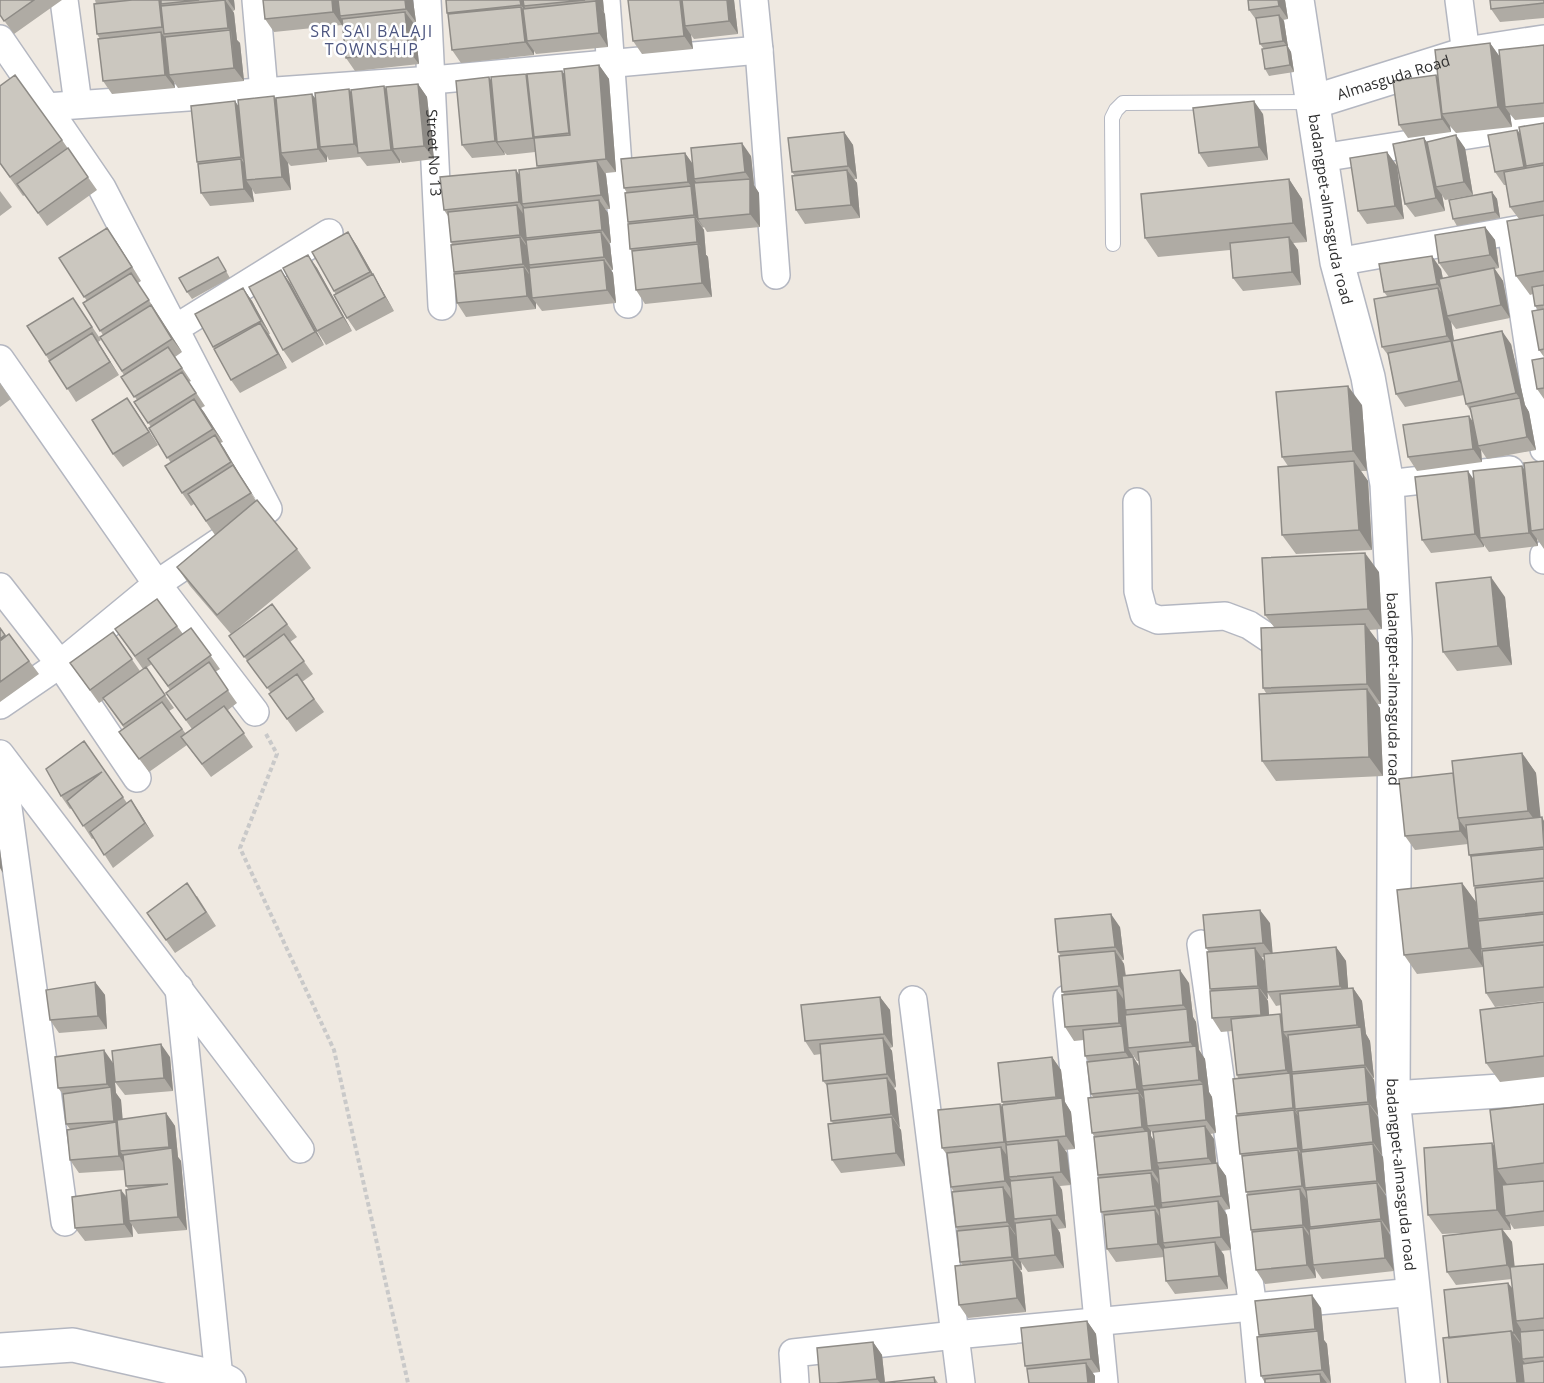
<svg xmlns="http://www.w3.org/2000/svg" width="1544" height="1383" font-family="'Open Sans',sans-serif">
  <rect width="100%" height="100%" fill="#efe9e1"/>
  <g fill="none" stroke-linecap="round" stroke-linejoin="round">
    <defs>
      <path id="service" d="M1113,244L1112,118L1116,110L1123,103L1313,102"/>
      <g id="minor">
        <path d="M64,0L78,104"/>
        <path d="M256,0L264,92"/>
        <path id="s1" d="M427,0L442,306"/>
        <path d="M606,0L628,304"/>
        <path d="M1459,0L1466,54"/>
        <path d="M0,39L102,188L268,509L157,584L60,664L0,705"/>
        <path d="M759,50L776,275"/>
        <path d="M46,107L432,80L759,50L754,0"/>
        <path d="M1321,158L1544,123"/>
        <path d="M1513,243L1544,449"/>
        <path d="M1337,262L1544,225"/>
        <path d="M176,328L329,233"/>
        <path d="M0,359L157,584L255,712"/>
        <path d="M1387,484L1510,470"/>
        <path d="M1137,502L1138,591L1144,614L1158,620L1225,616L1249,625L1270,639H1294"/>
        <path d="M1544,555V560"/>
        <path d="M0,587L60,664L137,778"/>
        <path d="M0,754L300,1149"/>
        <path d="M1,757L65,1222"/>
        <path d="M1201,944L1253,1308L1260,1383"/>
        <path d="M179,988L219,1378"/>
        <path d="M1067,999L1104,1383"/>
        <path d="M913,1000L961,1383"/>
        <path d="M795,1383L793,1353L955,1335L1414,1292"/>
      </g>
      <g id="tertiary">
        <path id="s2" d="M1297,0L1337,262L1368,377L1387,484L1395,639L1393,1098L1423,1383"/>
        <path id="s3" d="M1313,102L1466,54L1544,42"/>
        <path d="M1393,1098L1544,1088"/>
        <path d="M0,1350L73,1345L219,1378L229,1383"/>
      </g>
    </defs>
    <use href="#service" stroke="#b4b7c1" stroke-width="16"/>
    <use href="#minor" stroke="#b4b7c1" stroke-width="30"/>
    <use href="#tertiary" stroke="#b4b7c1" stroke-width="36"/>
    <path stroke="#c9c9c9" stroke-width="4" stroke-dasharray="4.5 3" stroke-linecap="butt" d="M266,734L277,754L240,848L334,1050L408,1383"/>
    <use href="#service" stroke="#fff" stroke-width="14"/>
    <use href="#minor" stroke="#fff" stroke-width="27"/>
    <use href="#tertiary" stroke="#fff" stroke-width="33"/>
  </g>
  <path fill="#afaba4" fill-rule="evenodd" d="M0,0H62L14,34L0,15Z
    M95,0H234L235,10L233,11L234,13L237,40L240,43L244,81L178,88L174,82L175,88L112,94L103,81L100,39L97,34L96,4Z
    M413,0L416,22H412L415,25L419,64L355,71L346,58L342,25L274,32L265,19Z
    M446,0H603L608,47L536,54L534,51V55L461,63L452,50L449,14L447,13Z
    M734,0L738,34L694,39L691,35L693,49L642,54L633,41Z
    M1285,0L1288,19L1283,20L1284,21L1288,47L1291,52L1294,72L1269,76L1265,69L1264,49L1260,44L1257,21L1249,10Z
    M1544,0V18L1500,22L1491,9Z
    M1490,43L1500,57L1544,45V117L1515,120L1510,114L1512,127L1456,133L1450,126L1451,132L1408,138L1399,125L1436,75L1438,77Z
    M599,65L609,79L616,172L606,173V175L610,209H605L608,213L611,243H609L610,245L613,270H611L613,273L616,303L542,311L536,303V309L466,317L457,303L452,245L451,242L448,216L444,210L519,175L538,168L535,152L507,155L504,152L505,155L472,158L462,145L491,80L564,73Z
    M418,84L427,97L434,159L402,163L400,160V163L367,166L360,157L329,160L327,156V162L291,166L288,163L291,190L255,194L252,189L254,202L210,206L201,193L198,164L197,162L235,101L239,107L276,99L315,98L349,89L351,93L384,86L386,89Z
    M1263,114L1268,160L1208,167L1199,153Z
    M1544,123V357L1539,350L1538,310L1535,306L1533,294L1530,295L1516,276L1519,219L1510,207L1506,185H1504L1495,172L1517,130L1521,134Z
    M844,132L853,145L857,179H854L857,183L860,218L805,224L796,210L795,176L792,172Z
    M1424,138L1428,145L1465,148L1473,195L1445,200L1442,195L1445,211L1415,217L1405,204Z
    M62,140L97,190L47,226L25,195L23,196L0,164Z
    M1387,152L1397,166L1404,219L1367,224L1358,211Z
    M685,153L692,163L751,156L754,185L759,193L760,227L707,232L704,227L702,228L704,230L706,255L708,257L712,297L645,304L636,290L632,251L630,249L629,224L628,222L627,193L624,188Z
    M1289,179L1302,199L1307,242L1293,243L1298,250L1301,285L1243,291L1233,278L1230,250L1158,257L1145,238Z
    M0,191L12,207L0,216Z
    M1492,192L1497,199L1500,218L1457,226L1453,219Z
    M1485,227L1495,240L1499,268L1495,269L1503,281L1510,318L1456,329L1451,322L1454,341L1511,344L1525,405L1529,412L1536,450L1487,459L1481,450L1482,462L1417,471L1408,457L1473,423L1471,412L1466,404L1464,395L1405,407L1396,394L1388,355L1382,347L1387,296L1384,292L1441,269L1443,278L1449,277L1439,263Z
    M348,232L357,246L394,311L356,331L347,318L334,291Z
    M116,241L141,281L138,283L182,352L175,357L191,381L189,382L205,406L201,408L223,442L220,443L256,501L297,549L311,568L231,634L190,586L177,567L215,535L194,504L191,506L182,493L171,463L149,428L151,427L134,402L137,400L121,377L124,375L100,337L103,335L83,303L87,301L59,258Z
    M308,255L317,268L352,331L326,345L317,331Z
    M218,257L230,278L192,299L187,292Z
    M290,283L324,345L292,363L283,350Z
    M243,288L252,301L270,334L268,335L287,368L240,393L231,380L195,314Z
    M73,298L101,340L98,342L119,375L76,402L27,326Z
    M1544,358V399L1537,389Z
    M0,383L11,399L0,407Z
    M127,398L158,445L123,467L113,454Z
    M1362,405L1367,471H1361L1368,481L1372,550L1296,554L1282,535L1288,466L1282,457Z
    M1544,461V549L1537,539L1538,546L1489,552L1484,545V547L1431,553L1422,540L1473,478L1525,470Z
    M1379,572L1382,629L1369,630L1379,643L1381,704H1377L1380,708L1383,776L1276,781L1262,761L1266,693L1263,688L1274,627L1265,615Z
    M1505,597L1512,665L1457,671L1443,652Z
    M157,599L183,634L191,628L220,669L215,672L237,703L228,710L253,747L211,777L187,745L149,772L119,732L124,728L104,700L99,703L70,663L113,632L140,671L143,669L115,629ZM152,664L170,690L166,693L192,729L186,734L169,711L174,708L146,668Z
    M272,604L297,637L290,642L313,674L302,682L324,712L296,732L269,694L271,693L229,636Z
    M0,628L6,636L9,634L39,674L0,702Z
    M84,741L127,803L131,800L154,836L113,868L94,838L92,839L72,808L70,809L61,796Z
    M1522,753L1536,773L1540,817L1544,821V1001L1495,1007L1486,993L1483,951L1481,949L1479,921L1478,919L1476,888L1474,886L1471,858L1469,855L1468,844L1415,850L1405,836L1453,773Z
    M1462,883L1476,902L1483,967L1417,974L1404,955Z
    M197,896L216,926L175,953L147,913Z
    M1270,923L1272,953L1336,947L1346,961L1348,988H1353L1362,1001L1366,1034L1370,1041L1374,1078H1373L1374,1080L1378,1115H1377L1378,1117L1382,1155H1381L1383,1157L1386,1194H1385L1386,1196L1390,1232H1389L1390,1235L1394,1271L1322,1279L1315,1269L1316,1278L1265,1284L1256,1270L1252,1233L1251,1230L1248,1195L1246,1192L1242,1156L1240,1154L1238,1116L1237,1114L1238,1078L1237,1075L1232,1031L1221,1032L1212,1018L1209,952L1206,948ZM1262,957H1264L1267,992L1276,1006L1281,1005L1282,1017L1280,1014L1269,1015L1268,1001L1267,999H1268L1264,961Z
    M1120,927L1124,960H1122L1124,964L1126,975L1189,983L1193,1017L1196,1022L1199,1050L1205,1059L1209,1092L1212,1097L1216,1133L1210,1134L1214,1139L1216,1163L1226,1176L1230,1209L1224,1210L1227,1215L1231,1250L1221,1251L1224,1255L1228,1289L1175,1294L1166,1281L1164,1257L1116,1262L1107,1249L1104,1215L1101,1212L1099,1178L1098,1175L1095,1137L1092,1133L1094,1098L1091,1094L1089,1062L1085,1056L1084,1040L1074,1041L1065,1027L1064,994L1062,992L1061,956L1058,952ZM1133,1055L1137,1061H1139L1140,1067L1133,1058ZM1151,1131L1154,1135V1141L1151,1136Z
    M95,982L105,995L107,1029L59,1033L50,1020Z
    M880,997L890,1010L893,1047L890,1048L892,1051L896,1087L894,1088L896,1091L899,1128L901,1130L905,1166L841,1173L832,1160L833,1123L831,1121L828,1087L823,1081L821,1054L814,1055L805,1041Z
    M1544,1002V1077L1500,1082L1486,1063Z
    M170,1057L173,1091L125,1095L115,1082Z
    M1052,1057L1061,1070L1065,1102L1071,1112L1075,1149L1065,1150L1067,1153L1071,1185L1060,1186L1062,1190L1066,1228L1058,1229L1060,1233L1064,1268L1028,1272L1021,1262L1022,1270H1020L1022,1273L1026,1312L968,1318L959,1305L963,1265L960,1262L958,1231L956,1227L954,1192L951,1187L948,1156L942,1148L1002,1107L1004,1105L1002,1102Z
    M113,1063L116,1093L121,1100L122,1120L166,1113L175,1126L178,1157L181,1161L187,1230L138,1234L132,1225L133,1237L85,1241L75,1228L121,1190L127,1197L129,1190L126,1186L125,1170L79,1173L70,1160V1129L66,1124L63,1094L58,1088Z
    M1544,1104V1226L1514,1229L1510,1223L1511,1230H1503L1512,1242L1514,1267L1544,1264V1383L1449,1338L1508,1283L1513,1289L1512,1279L1456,1285L1447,1272L1481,1232L1442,1234L1428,1215L1494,1145Z
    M1321,1308L1324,1340L1327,1344L1331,1383H1265L1261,1376L1260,1337L1259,1335Z
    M1087,1321L1096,1334L1100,1372L1092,1373L1095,1376V1383H1029L1027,1369L1025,1366Z
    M873,1342L882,1355L885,1383L934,1377L938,1383H820Z"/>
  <path fill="#8e8b86" d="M159,0H161V4L168,14L167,34L162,27Z
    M225,0L234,13L237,40L240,43L244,81L234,68L231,31L228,28Z
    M228,0H234L235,10Z
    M332,0H340V16L342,19V25L333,12Z
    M405,0H413L416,22L406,9Z
    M520,0H528L524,6L530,15V18L521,5Z
    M595,0H603L604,12Z
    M680,0H688L685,26L691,35L693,49L684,36Z
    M727,0H734L738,34L729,21Z
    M1278,0H1285L1288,19L1279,6Z
    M596,1L605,14L608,47L599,33Z
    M521,7L530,20L527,41L534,51V55L525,42Z
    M405,12L415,25L419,64L409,51Z
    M1279,15L1284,21L1288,47L1283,41Z
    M161,32L170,45L169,75L174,82L175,88L165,75Z
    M1490,43L1504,63L1505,107L1510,114L1512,127L1498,107Z
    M1287,45L1291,52L1294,72L1290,65Z
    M599,65L609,79L616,172L606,159Z
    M562,71L572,84L578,146L569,133Z
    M526,74L535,87L534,137L542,148V151L533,138Z
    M1436,75L1446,88L1442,114L1450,126L1451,132L1442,119Z
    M489,77L498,90L497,142L504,152L505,155L495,141Z
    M418,84L427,97L434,159L424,146Z
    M384,86L393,99V149L400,160V163L391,150Z
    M349,89L358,102L361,153L354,144Z
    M312,94L322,107L320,147L327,156V162L318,149Z
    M274,96L283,109L281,153L288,163L291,190L282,177Z
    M235,101L244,115L250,170L241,157Z
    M1254,101L1263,114L1268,160L1259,147Z
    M1517,130L1527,143L1526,166L1532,174L1533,180L1524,167Z
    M844,132L853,145L857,179L848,166Z
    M1456,135L1465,148L1473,195L1464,182Z
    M1424,138L1433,151L1436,187L1442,195L1445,211L1436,198Z
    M742,143L751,156L754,185L745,172Z
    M1387,152L1397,166L1404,219L1395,206Z
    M685,153L694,166V179L696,182L697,195L688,182Z
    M241,159L251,172L246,180L252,189L254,202L244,189Z
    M597,161L606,175L610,209L601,195Z
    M516,170L525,183L522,204L528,212V215L519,202Z
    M847,170L857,183L860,218L851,205Z
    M750,179L759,193L760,227L750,214Z
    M1289,179L1302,199L1307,242L1293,223Z
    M691,186L701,200L698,219L704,228L694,215Z
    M1492,192L1497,199L1500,218L1495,212Z
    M599,200L608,213L611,243L602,230Z
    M517,205L526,218V238L529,242V248L520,235Z
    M695,217L704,230L706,255L697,242Z
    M1485,227L1495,240L1499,268L1490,255Z
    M107,228L116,241L141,281L132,267Z
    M348,232L357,246L394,311L370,272Z
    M601,232L610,245L613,270L604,257Z
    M520,237L530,251L529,265L532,269L533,278L523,264Z
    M1289,237L1298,250L1301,285L1292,272Z
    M698,244L708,257L712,297L702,283Z
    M308,255L317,268L352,331L343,317Z
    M1432,256L1441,269L1446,297L1437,284Z
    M604,260L613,273L616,303L607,290Z
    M524,267L533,280L532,298L536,303V309L527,296Z
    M1494,268L1503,281L1510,318L1501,305Z
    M281,270L290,283L324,345L315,332Z
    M243,288L252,301L270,334L261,321Z
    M1438,288L1448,301L1447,316L1451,322L1455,347L1468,394L1459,381L1451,342L1447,336Z
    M151,305L160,318L182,352L172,339Z
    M260,323L270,336L287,368L278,354Z
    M1502,331L1511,344L1525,405L1529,412L1536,450L1527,437L1520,399L1516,393Z
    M92,333L119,375L110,362Z
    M1348,386L1362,405L1367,471L1353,451Z
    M127,398L136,411L158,445L149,432Z
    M194,399L204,412L223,442L213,429Z
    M1469,416L1478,429V446L1481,450L1482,462L1473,449Z
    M215,435L224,448L240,475L231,462Z
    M1354,461L1368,481L1372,550L1359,530Z
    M233,465L242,478L260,506L251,493Z
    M1522,466L1531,479V531L1537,539L1538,546L1529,533Z
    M1468,471L1477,484L1480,538L1484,545V547L1475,534Z
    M1365,553L1379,572L1382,629L1368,609Z
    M1491,577L1505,597L1512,665L1498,646Z
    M1365,624L1379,643L1381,704L1367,684Z
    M1367,689L1380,708L1383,776L1369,757Z
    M1522,753L1536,773L1542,830L1528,811Z
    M131,800L140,813L154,836L145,823Z
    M1542,817L1544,821V841Z
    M1459,820L1469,833L1470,844L1460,831Z
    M0,849L3,873L0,868Z
    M1462,883L1476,902L1483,967L1469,948Z
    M1260,910L1270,923L1273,956L1263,943Z
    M1111,914L1120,927L1124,960L1115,947Z
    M1336,947L1346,961L1349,999L1340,986Z
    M1255,948L1264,961L1268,999L1258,986Z
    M1115,951L1124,964L1128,999L1119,986Z
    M1180,970L1189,983L1193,1017L1196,1022L1199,1050L1205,1059L1209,1092L1212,1097L1216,1133L1206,1120L1203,1084L1199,1080L1196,1052L1190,1042L1187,1010L1183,1005Z
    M95,982L105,995L107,1029L98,1016Z
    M1259,988L1268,1001L1270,1028L1261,1015Z
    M1353,988L1362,1001L1366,1034L1370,1041L1374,1078L1365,1065L1361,1031L1357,1025Z
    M1117,990L1126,1003L1128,1035V1048L1142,1071V1086L1144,1090L1146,1102L1137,1089L1134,1065L1125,1052L1122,1027L1119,1023Z
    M880,997L890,1010L893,1047L884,1034Z
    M1280,1014L1289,1027L1283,1032L1291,1043L1292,1072L1294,1076L1295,1109L1302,1119L1303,1121L1293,1108L1290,1076L1286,1070Z
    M883,1038L892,1051L896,1087L887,1074Z
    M161,1044L170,1057L173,1091L164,1078Z
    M104,1050L113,1063L116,1093L121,1100L124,1133L120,1151L127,1160L128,1170L119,1156L116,1123L114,1121L112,1091L107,1084Z
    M1052,1057L1061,1070L1065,1102L1071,1112L1075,1149L1066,1136L1063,1107L1056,1097Z
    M1365,1067L1374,1080L1378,1115L1368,1102Z
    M887,1078L896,1091L900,1128L891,1114Z
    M1139,1093L1148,1106L1147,1126L1151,1131V1136L1157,1145V1163L1159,1167L1161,1183L1152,1170L1148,1136L1142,1127Z
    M1000,1104L1009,1117L1006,1142L1013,1152V1155L1004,1142Z
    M1369,1104L1378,1117L1382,1155L1373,1142Z
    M1294,1110L1303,1123L1302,1150L1306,1155L1307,1161L1298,1148Z
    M166,1113L175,1126L178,1157L181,1161L187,1230L178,1217L172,1151L169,1147Z
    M892,1117L901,1130L905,1166L896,1153Z
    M1205,1126L1214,1139L1217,1171L1208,1158Z
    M1058,1140L1067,1153L1071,1185L1061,1172Z
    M1492,1143L1506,1162L1497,1169L1507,1184L1510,1215L1505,1216L1510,1223L1511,1230L1497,1210Z
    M1373,1144L1383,1157L1386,1194L1377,1181Z
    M1001,1147L1010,1160L1009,1177L1013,1182L1014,1194L1005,1181Z
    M1298,1150L1307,1163L1305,1188L1311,1197V1200L1302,1186Z
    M1217,1163L1226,1176L1230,1209L1221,1196Z
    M1151,1173L1160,1186L1161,1203L1162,1204L1164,1219L1155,1206Z
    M1053,1177L1062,1190L1066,1228L1057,1215Z
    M1377,1183L1386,1196L1390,1232L1381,1219Z
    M1003,1187L1012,1200L1016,1235L1007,1222Z
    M1300,1189L1309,1203L1310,1227L1312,1230L1313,1238L1303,1225Z
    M121,1190L130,1203L129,1221L132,1225L133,1237L124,1224Z
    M1218,1201L1227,1215L1231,1250L1221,1237Z
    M1155,1210L1164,1223L1163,1243L1166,1248L1167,1257L1158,1244Z
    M1051,1219L1060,1233L1064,1268L1055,1255Z
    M1381,1221L1390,1235L1394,1271L1385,1258Z
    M1009,1226L1018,1239V1259L1021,1262L1022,1270L1012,1257Z
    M1303,1227L1312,1240L1313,1265L1315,1269L1316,1278L1307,1265Z
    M1502,1229L1512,1242L1516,1278L1507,1265Z
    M1215,1242L1224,1255L1228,1289L1219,1276Z
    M1013,1260L1022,1273L1026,1312L1017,1298Z
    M1508,1283L1518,1296L1516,1321L1521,1329L1523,1346L1514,1333Z
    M1312,1295L1321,1308L1324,1340L1327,1344L1331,1383L1322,1370L1318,1333L1315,1329Z
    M1087,1321L1096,1334L1100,1372L1091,1359Z
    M1511,1331L1525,1350L1522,1359L1527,1366L1529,1383H1517Z
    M873,1342L882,1355L885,1383H880L877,1379Z
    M1086,1363L1095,1376V1383H1088Z
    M1320,1374L1327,1383H1321Z"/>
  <path fill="#cbc7bf" stroke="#8e8b86" stroke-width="1.5" d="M0,0H34L4,21L0,15Z
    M132,0H159L162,27L97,34L94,4Z
    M161,0H199L161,4Z
    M225,0L228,28L164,34L161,6Z
    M263,0H332L333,12L265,19Z
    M338,0H405L406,9L340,16Z
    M446,0H520L521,5L447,13Z
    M523,0H585L524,6Z
    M628,0H680L684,36L633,41Z
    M682,0H727L729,21L685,26Z
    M1248,0H1278L1279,6L1249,10Z
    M1490,0H1544V3L1491,9Z
    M596,1L599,33L527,41L523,9Z
    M521,7L525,42L452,50L448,14Z
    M405,12L409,51L346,58L342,19Z
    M1279,15L1283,41L1260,44L1256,18Z
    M230,30L234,68L169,75L165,37Z
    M161,32L165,75L103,81L98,39Z
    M1490,43L1498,107L1442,114L1435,50Z
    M1287,45L1290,65L1265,69L1262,49Z
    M1544,45V103L1505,107L1499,50Z
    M599,65L606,159L537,166L534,138L570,135L564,69Z
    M562,71L569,133L534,137L527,74Z
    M526,74L533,138L497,142L491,77Z
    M15,75L62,140L10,177L0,163V86Z
    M1436,75L1442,119L1399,125L1393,81Z
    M489,77L495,141L462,145L456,81Z
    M418,84L424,146L393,149L386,87Z
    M384,86L391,150L358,153L351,90Z
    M349,89L354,144L320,147L315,93Z
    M312,94L318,149L281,153L276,98Z
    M274,96L282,177L246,180L238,100Z
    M235,101L241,157L197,162L191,106Z
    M1254,101L1259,147L1199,153L1193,108Z
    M1544,123V163L1526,166L1519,127Z
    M1517,130L1524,167L1495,172L1488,135Z
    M844,132L848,166L792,172L788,138Z
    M1456,135L1464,182L1436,187L1427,142Z
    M1424,138L1436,198L1405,204L1393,144Z
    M742,143L745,172L694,179L691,148Z
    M68,148L88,177L38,213L17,184Z
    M1387,152L1395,206L1358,211L1350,158Z
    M685,153L688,182L624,188L621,159Z
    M241,159L244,189L201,193L198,164Z
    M597,161L601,195L522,204L519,170Z
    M1544,165V201L1510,207L1504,172Z
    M516,170L519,202L444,210L440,177Z
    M847,170L851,205L796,210L792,176Z
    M750,179V214L698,219L694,183Z
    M1289,179L1293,223L1145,238L1141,194Z
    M691,186L694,215L628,222L625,193Z
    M1492,192L1495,212L1453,219L1449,200Z
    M599,200L602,230L526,238L523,208Z
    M517,205L520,235L451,242L448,212Z
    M1544,215V271L1516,276L1507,221Z
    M695,217L697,242L630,249L628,224Z
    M1485,227L1490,255L1439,263L1435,235Z
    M107,228L132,267L84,297L59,258Z
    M348,232L370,272L334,291L312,252Z
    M601,232L604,257L529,265L526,240Z
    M520,237L523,264L454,272L451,245Z
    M1289,237L1292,272L1233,278L1230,243Z
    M698,244L702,283L636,290L632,251Z
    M308,255L343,317L317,331L283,268Z
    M1432,256L1437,284L1384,292L1379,264Z
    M218,257L226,271L187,292L179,278Z
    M604,260L607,290L532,298L529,268Z
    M524,267L527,296L457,303L454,274Z
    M1494,268L1501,305L1447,316L1439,279Z
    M281,270L315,332L283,350L249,287Z
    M131,273L149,300L100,331L83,303Z
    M373,274L385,297L347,318L334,295Z
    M1544,285V305L1535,306L1532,287Z
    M243,288L261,321L213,347L195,314Z
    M1438,288L1447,336L1382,347L1374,299Z
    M73,298L92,327L46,355L27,326Z
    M151,305L172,339L122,371L100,337Z
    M1544,309V349L1539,350L1532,311Z
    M260,323L278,354L231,380L214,349Z
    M1502,331L1516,393L1466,404L1452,341Z
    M92,333L110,362L67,389L49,361Z
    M1451,341L1459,381L1396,394L1388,353Z
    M168,347L182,368L134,397L121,377Z
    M1544,358V388L1537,389L1532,360Z
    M182,372L196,393L148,423L134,402Z
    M1348,386L1353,451L1282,457L1276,392Z
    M127,398L149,432L113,454L92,420Z
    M1520,398L1527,437L1478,446L1470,407Z
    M194,399L213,429L167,458L149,428Z
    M1469,416L1473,449L1408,457L1403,425Z
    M215,435L231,462L182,493L165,466Z
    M1354,461L1359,530L1282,535L1278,467Z
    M1544,461V529L1531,531L1524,463Z
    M233,465L251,493L206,521L188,494Z
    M1522,466L1529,533L1480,538L1473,471Z
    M1468,471L1475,534L1422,540L1415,477Z
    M257,500L297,549L217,615L177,567Z
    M1365,553L1368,609L1265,615L1262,558Z
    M1491,577L1498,646L1443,652L1436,583Z
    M157,599L177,626L135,656L115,629Z
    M272,604L287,624L244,657L229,636Z
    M1365,624L1367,684L1263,688L1261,628Z
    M0,628L5,635L0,639Z
    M191,628L211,655L168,686L148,659Z
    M113,632L132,659L90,690L70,663Z
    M9,634L29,661L0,682V641Z
    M284,634L304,661L267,688L247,661Z
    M209,662L228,690L186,720L166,693Z
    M146,667L165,695L123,725L103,698Z
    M297,674L314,699L287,719L269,694Z
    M1367,689L1369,757L1262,761L1259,694Z
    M162,702L182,729L139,759L119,732Z
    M224,706L244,733L202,764L181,737Z
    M84,741L123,797L83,826L67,801L102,772L61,796L46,769Z
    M1522,753L1528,811L1458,818L1452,761Z
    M1453,773L1458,818L1459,820L1460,831L1405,836L1399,779Z
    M131,800L145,823L104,855L90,832Z
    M1542,817L1544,847L1469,855L1466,825Z
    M1544,849V878L1474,886L1471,856Z
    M1544,881V912L1478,919L1475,888Z
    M187,883L206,912L166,940L147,913Z
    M1462,883L1469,948L1404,955L1397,890Z
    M1260,910L1263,943L1206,948L1203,915Z
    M1111,914L1115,947L1058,952L1055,919Z
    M1544,914V942L1481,949L1478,921Z
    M1544,945V987L1486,993L1482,951Z
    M1336,947L1340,986L1267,992L1264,954Z
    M1255,948L1258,986L1210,989L1207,952Z
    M1115,951L1119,986L1062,992L1059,956Z
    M1180,970L1183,1005L1125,1010L1122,976Z
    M95,982L98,1016L50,1020L46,990Z
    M1259,988L1261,1015L1212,1018L1210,991Z
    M1353,988L1357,1025L1283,1032L1280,994Z
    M1117,990L1119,1023L1065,1027L1062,995Z
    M880,997L884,1034L805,1041L801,1005Z
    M1544,1002V1056L1486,1063L1480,1010Z
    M1187,1009L1190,1042L1128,1048L1125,1015Z
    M1280,1014L1286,1070L1237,1075L1231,1019Z
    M1122,1026L1125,1052L1085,1056L1083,1030Z
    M1361,1027L1365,1065L1292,1072L1288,1035Z
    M883,1038L887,1074L823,1081L820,1044Z
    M161,1044L164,1078L115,1082L112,1051Z
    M1196,1046L1199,1080L1142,1086L1138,1052Z
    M104,1050L107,1084L58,1088L55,1057Z
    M1052,1057L1056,1097L1002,1102L998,1063Z
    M1133,1057L1137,1089L1091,1094L1087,1062Z
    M1365,1067L1368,1102L1295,1109L1292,1074Z
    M1290,1073L1293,1108L1237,1114L1233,1079Z
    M887,1078L891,1114L831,1121L827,1084Z
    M1203,1084L1206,1120L1147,1126L1143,1090Z
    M111,1087L114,1121L66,1124L63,1094Z
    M1139,1093L1142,1127L1092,1133L1088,1098Z
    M1062,1098L1066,1136L1006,1142L1002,1105Z
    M1000,1104L1004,1142L942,1148L938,1110Z
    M1369,1104L1373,1142L1302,1150L1298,1111Z
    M1544,1104V1163L1497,1169L1490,1110Z
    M1294,1110L1298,1148L1240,1154L1236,1116Z
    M166,1113L169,1147L120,1151L117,1120Z
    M892,1117L896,1153L832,1160L828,1124Z
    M116,1122L119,1156L70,1160L67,1130Z
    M1205,1126L1208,1158L1157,1163L1153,1132Z
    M1148,1131L1152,1170L1098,1175L1094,1137Z
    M1058,1140L1061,1172L1009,1177L1006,1145Z
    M1492,1143L1497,1210L1428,1215L1424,1148Z
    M1373,1144L1377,1181L1305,1188L1301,1152Z
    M1001,1147L1005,1181L951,1187L947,1153Z
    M172,1148L178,1217L129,1221L126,1190L168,1184L126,1186L123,1155Z
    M1298,1150L1302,1186L1246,1192L1242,1156Z
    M1217,1163L1221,1196L1161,1203L1158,1169Z
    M1151,1173L1155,1206L1101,1212L1098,1178Z
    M1053,1177L1057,1215L1014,1219L1010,1181Z
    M1544,1181V1211L1505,1216L1502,1185Z
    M1377,1183L1381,1219L1310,1227L1306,1190Z
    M1003,1187L1007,1222L956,1227L952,1192Z
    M1300,1189L1303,1225L1251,1230L1247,1195Z
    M121,1190L124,1224L75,1228L72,1197Z
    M1218,1201L1221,1237L1163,1243L1159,1208Z
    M1155,1210L1158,1244L1107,1249L1104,1215Z
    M1051,1219L1055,1255L1018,1259L1015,1223Z
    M1381,1221L1385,1258L1313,1265L1309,1229Z
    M1009,1226L1012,1257L960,1262L957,1231Z
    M1303,1227L1307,1265L1256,1270L1252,1232Z
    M1502,1229L1507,1265L1447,1272L1443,1236Z
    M1215,1242L1219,1276L1166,1281L1163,1248Z
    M1013,1260L1017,1298L959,1305L955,1266Z
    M1544,1264V1318L1516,1321L1510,1267Z
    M1508,1283L1514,1333H1513L1511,1331L1449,1338L1444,1290Z
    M1312,1295L1315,1329L1259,1335L1255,1301Z
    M1087,1321L1091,1359L1025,1366L1021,1328Z
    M1544,1330V1357L1522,1359L1520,1332Z
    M1318,1331L1322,1370L1261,1376L1257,1337Z
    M1511,1331L1517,1383H1448L1443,1338Z
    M873,1342L877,1379L836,1383H820L817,1348Z
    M1544,1361V1383H1524L1522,1364Z
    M1086,1363L1088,1383H1029L1027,1369Z
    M1320,1374L1321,1383H1265V1379Z
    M934,1377L935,1383H881Z"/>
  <g text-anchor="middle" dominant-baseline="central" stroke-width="5" stroke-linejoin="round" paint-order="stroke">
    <g font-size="15" fill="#2e2e2e" stroke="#fff">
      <text stroke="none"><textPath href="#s3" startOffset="84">Almasguda Road</textPath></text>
      <text stroke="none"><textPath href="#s1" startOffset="153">Street No 13</textPath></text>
      <text stroke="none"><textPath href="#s2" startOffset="212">badangpet-almasguda road</textPath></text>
      <text stroke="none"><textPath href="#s2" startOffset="698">badangpet-almasguda road</textPath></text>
      <text stroke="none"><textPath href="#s2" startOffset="1184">badangpet-almasguda road</textPath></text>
    </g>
    <g font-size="16" letter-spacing="1.5" fill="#4d5680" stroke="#fff">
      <text x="372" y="31">SRI SAI BALAJI<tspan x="372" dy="18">TOWNSHIP</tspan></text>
    </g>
  </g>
</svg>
